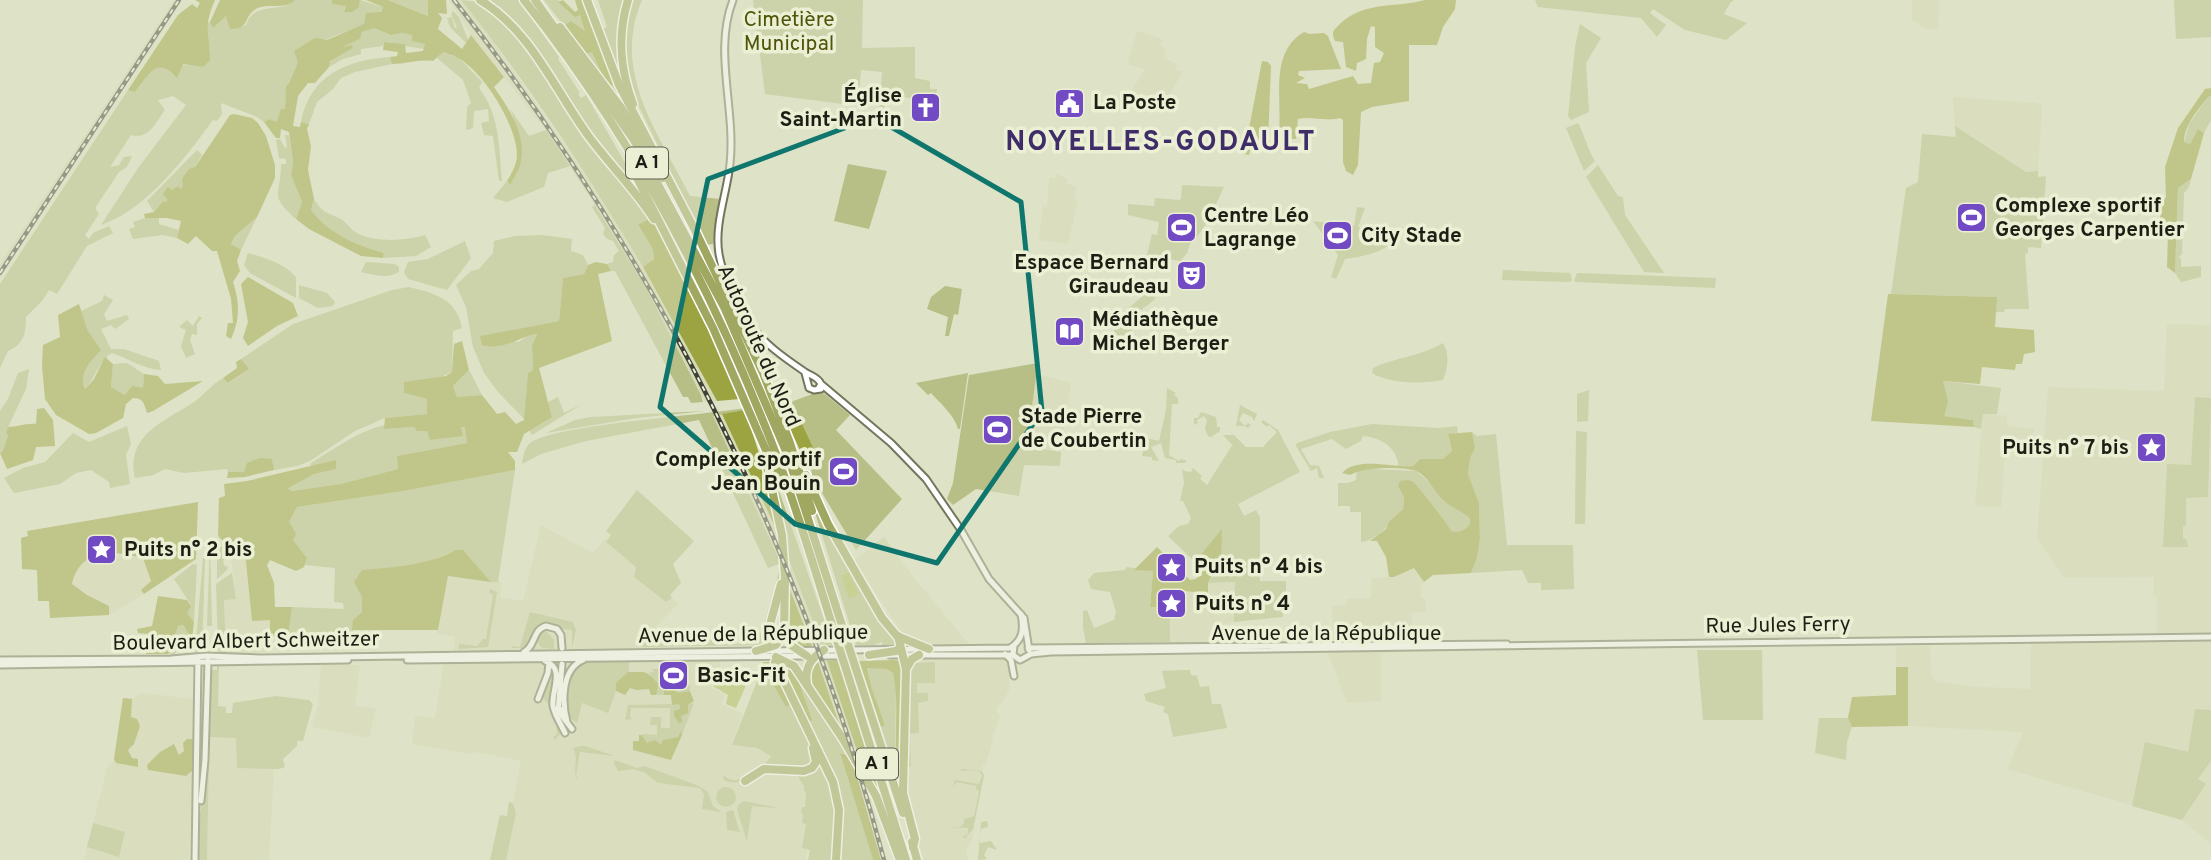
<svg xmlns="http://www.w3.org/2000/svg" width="2211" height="860" font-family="Overpass,sans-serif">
  <rect width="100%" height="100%" fill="#dee2c7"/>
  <path fill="#d5dab7" d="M174,0H181L0,278V264Z
    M449,0H461L486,31L596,190L643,267L717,401L705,402L645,286L614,235L546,130L471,35Z
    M1912,0H1939L1938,30L1923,28L1916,21H1912Z
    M1137,31L1162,39L1160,46L1166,48L1164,58L1177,64L1176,70L1183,71L1165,103L1141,93L1138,97L1131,91L1145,69L1127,64Z
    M1953,97L2038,103V105H2042L2038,171L2026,172L1955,126Z
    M1057,174L1068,179L1066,184L1077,186L1074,199L1078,200L1068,244L1039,240L1043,204L1047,207L1049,178H1055Z
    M2167,324L2211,325V844L2182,820L2007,769L2023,732L1908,726V667H1896V647L1930,646L1931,675L1937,682L1981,687L2030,689L2031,638L2157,637V596H2153L2154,577L2065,578L2037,539L2048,387L2164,391Z
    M1037,374L1071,383L1061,452L1036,448V443L1032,442L1036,416L1031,414Z
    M1983,413L2007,416V426L2035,429L2032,437V454L2005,452L2001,507L1975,506Z
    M722,414L776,529L779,559L712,415Z
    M541,525L593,553L606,538L607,542L636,566L666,602L672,598L678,604L650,633L649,661H720V668L709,686L725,695L721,704L743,714L731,745L757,748L772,756L798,775L807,788L804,813L812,814L806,860H506L516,813L513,803L521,761L477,752L470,754L412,744L415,716L435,718L444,661H454L455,636L437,634L448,576L502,582L500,597L523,601Z
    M884,537L911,574L968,643V658H1005L1010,663L1009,690L1004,700L998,706L996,711L1000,716L992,738L993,739L986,764L982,766L984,775L972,839L966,852L968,860H924L906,799V662L900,630L854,560Z
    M229,541L244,542L252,621L270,620V637L266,638V652L226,654L224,600L236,598Z
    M97,554L133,556L143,558L151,581L141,590L144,594L109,615L108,606L87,595L72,585L77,569L85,560Z
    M789,560L822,645L812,646L789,587Z
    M1414,568L1424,582L1421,585V598H1425L1426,612L1411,613L1412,624L1407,627L1403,652L1381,653V701L1347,703L1328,653H1333L1332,606L1346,605L1347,599L1371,598V578L1394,577Z
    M1235,582L1234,622L1218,626L1221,643L1170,642L1171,589L1207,594L1208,583Z
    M827,661L862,766L843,735L818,662Z
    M321,665H360L355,706L376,708L369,738L312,727L318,705Z
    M142,693L194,699L196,705L189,860H84L107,768L113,762L123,698L132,699Z
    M209,737L236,738L237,767L274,769L269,860H207Z"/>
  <path fill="#b7be86" d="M295,0H332V4L346,5L344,11L359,7L360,0L383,7C376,27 342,30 326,40C317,45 305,54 299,62C293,69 293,79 286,86L285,110L277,123L269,119L264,122L257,117L221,103L222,114L217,121L213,120C185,158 147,209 101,225L138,168L186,105L173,96L158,100L165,110C156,122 149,140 131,135L110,167L119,165L124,157L132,156L127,167L119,172L95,208L99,214L85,235L89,239L93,233L109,226L113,233L87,246L57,294L49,290L42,301L26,317C26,333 24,344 8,351L0,368V284L128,90L135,92C141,85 146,76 153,70C163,63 191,65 203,67L210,50L206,29L207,23L210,22L213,27L226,16L241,27L246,25C254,0 283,14 295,0Z
    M388,0H428L429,16Z
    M461,0L478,2L514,30L651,218L638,226L653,248L654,259L643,267C588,175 529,84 461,0Z
    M483,0H518L559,57L558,59L580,93L578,94L581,98L586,95L652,210L612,164L527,40Z
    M544,0H560L558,1L580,15L586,32L564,26Z
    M598,0H626L625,85L622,86L601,30L607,27Z
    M630,0H642C611,73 658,132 690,196L720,199L713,244L706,245L631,90L623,46Z
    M753,0H863L862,48L915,47V78L930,81V89H937L935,102L903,97L902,103L885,101L884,110L879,108L882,72L861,70L858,106L765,94Z
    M1535,0H1734L1730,3L1724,14L1747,23L1726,40L1685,30L1653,9L1650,13L1666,25L1657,37L1641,18L1538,7Z
    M2174,0H2211V37L2176,39Z
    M453,11L459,17L468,40L466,43L450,27L447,18L452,17L455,28L457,27L451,14Z
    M1580,24L1601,38L1586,63L1589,112L1571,120L1568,116L1575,47Z
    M374,28L391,35L402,33L412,35L425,44L424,49L405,46V44L384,42L383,46L361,49V54L343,59L329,67C331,53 348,44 360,39L362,32Z
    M592,51L601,72L616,85L643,135L585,54Z
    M442,52L459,58L482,82L479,88C500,115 499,148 502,181H499L493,136L484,135L481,123L489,121L488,109L474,111L473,128L466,130L467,107L471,103L463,80L437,58Z
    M390,57L392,64L355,72L341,78L333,89L317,102L309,124L301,122C310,75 347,60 390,57Z
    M2211,96V120L2204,133L2198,129L2190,144L2184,142L2189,124L2208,97Z
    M510,109L529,136L546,130L570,166L548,173L544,187L507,202L493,198L507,181L509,184L520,164L517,127Z
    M1578,123C1585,136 1587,148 1595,161L1584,171L1566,128Z
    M1955,126L2026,172L2038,171V177L2046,176L2041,248L2028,247V253L2025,254L2029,309H2005L2004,312H1995L1996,297L1891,294L1906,188L1918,182L1922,134L1956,137Z
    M285,135H289L293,162L291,175L302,202L296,219C268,194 281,196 281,164H286V159L279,158L276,140L280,139L285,148L287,147Z
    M197,150L202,155L181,189L172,191L168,188L166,202L163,201L154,212L147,201Z
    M848,164L887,171L869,229L834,221Z
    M1598,165L1618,196L1623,197L1625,215L1664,273L1644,272L1586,177Z
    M2191,179L2189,187L2184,193L2182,254L2179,257L2181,259V267L2201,266V277L2181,282L2175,273L2178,188Z
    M1182,185L1224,187L1208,221L1197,237L1192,238L1187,253L1180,261L1147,255L1152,234L1157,235L1159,222L1128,215V204L1154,206L1155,198L1179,200L1181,199Z
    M314,199C320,211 327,213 339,218C346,221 349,228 355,232C374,243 406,241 425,235L431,247L416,256L383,258L384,253C356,245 329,234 311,210Z
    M595,205L645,286L701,395L703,402L691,403L688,397H683L615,271H611L607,264L613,262L614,255L619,251L613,241L607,239L603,234L605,228L592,207Z
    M1357,207L1365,208L1358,227L1397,237C1385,253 1364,256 1345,259L1336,279L1331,277L1338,255L1313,221L1354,226Z
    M148,217L159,218V224L179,230L177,238L162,235L133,239L129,229L135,227L133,222Z
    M257,217L241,250L231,245L235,236Z
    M542,235L572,239L571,251L583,255L588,265L584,274L563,278L559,321L481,336L519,342L527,336L537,334L532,346L533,370L528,373L525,420L498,392L484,373L473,347L466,307L456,285L471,271L479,269L493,253L494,241L515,236Z
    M465,241L471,258L447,290L408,279L404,272L408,262L428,259Z
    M248,253C267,259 282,262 296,277V298L250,273L244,265Z
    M366,262L395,264L399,267V272C388,279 373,275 361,272Z
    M1503,270L1570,273L1572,280L1570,282L1502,280Z
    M1577,273L1716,278L1715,288L1576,282L1574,281Z
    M299,285L327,293L335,302L333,306L318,308L299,298Z
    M945,286L962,289L958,315L954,314L949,336H945L948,317L927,309L931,297Z
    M409,287C434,293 457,299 462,328L453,331L452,372L404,393L427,399V414L385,418L355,431L310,461L297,466L274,470L272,459L244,472H228L227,469L184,473L165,469L153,475L135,478C125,435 165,421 194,402C204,395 212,384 223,378L229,383L248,370L241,359L293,324L392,290Z
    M1150,290L1156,296L1154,300L1133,316L1131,336L1114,335L1115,316H1119Z
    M104,295L113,300L104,314L107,321L127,315L129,319L115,329L111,325L101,329L111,349H124L159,361L161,370C143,369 130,359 112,353C100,360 95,378 85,389C78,373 91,361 100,350L88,331L81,311L102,301Z
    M199,316L202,318L197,324V335L192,334L190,340L195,354L186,358L181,346L186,330L179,327L187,320L193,326Z
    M1443,343C1450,354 1448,368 1443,380C1423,384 1390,384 1372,373L1373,368C1396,357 1419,357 1443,343Z
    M127,363L144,374L143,388L125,395L111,387L113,364Z
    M1038,363L1031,414L1036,416L1032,442L1036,443V448L1061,452L1060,466L1024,465L1019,496L976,489L953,505L947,499L953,483L969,375Z
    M29,369L26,389L8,427L6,433L8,434L3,451L0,453V411L8,399L18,373Z
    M469,370L482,395L457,397L453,386Z
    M968,373L960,429H958C955,416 940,403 931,393L928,395L916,383Z
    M1943,381L2001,388L1997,414H1983L1981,429L1974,427L1973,420L1944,416Z
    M1167,388L1176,393L1174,395L1178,398V404H1172L1169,455L1179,461L1181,459L1187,461L1184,463H1176V460L1165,458L1161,443L1151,447L1159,461L1152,460V457L1142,456L1146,438L1159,441L1166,410Z
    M1589,390L1588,421L1577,422V394Z
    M818,392L825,394L850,415L836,430L902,499L856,550L812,476L811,467L818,458L792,402L788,403Z
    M558,397L564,413L582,404L532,435L529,430L552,417L548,402Z
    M2195,397L2211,398L2208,497L2186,498V526H2183V538L2187,540L2188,547H2163L2167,464L2191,465Z
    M1240,405L1257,414L1254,421L1252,417L1243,413L1239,420L1245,426L1248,423L1251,425L1248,428L1244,426H1236Z
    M745,408V410L713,416L779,559V564L768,568L699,420L586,441L541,454L522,464C523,457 524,450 529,444C548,425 708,415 745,408Z
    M705,411L636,418L546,433L575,420L591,417Z
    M1201,412L1216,417L1217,427H1220V431L1211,437L1208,436L1205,429L1207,420L1204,416L1197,420L1198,423L1194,425V418H1198Z
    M1263,420L1278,430L1300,472L1238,504L1244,516L1256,510L1260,517V581H1286V594L1282,595L1283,617L1234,622L1235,582L1208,583L1216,571L1222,530L1202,553L1193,560L1168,536L1179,526L1188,524L1191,518L1183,501H1180L1184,483L1182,468L1184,471L1191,472L1193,468L1202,476L1200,479L1207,485L1231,447L1233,446L1223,435H1234L1246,447H1263L1277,432L1269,425L1267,427L1261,422Z
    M1372,424L1439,428L1457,426L1458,433L1448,435L1452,451L1444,459H1420L1413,466L1399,467C1396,447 1383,438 1363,436L1361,441L1346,449L1332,439L1301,449L1310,465L1319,466L1324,478H1319L1317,468L1311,471L1296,446L1297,443L1330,432Z
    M385,425V429L414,427L427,431L431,440L462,435L461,427H466L467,443L397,456L398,469L341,484L290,491L288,487L314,474L336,469V460L310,467L311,463C334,449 358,431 385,425Z
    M127,426L131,444L126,455L130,484L110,488L109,482L91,470L76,473L60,484L14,493L4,478L23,468L45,462L73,433L89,442Z
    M1576,431L1587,432L1585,524H1575Z
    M1472,432L1477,436L1496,434L1507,545H1573L1574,589L1541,590V583H1528L1522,570L1471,573L1477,558L1480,539L1479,503L1468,474L1470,458L1475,448Z
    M1370,469L1416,471L1430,483L1444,501L1464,513L1470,519V524C1464,531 1459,533 1450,531C1437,507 1424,501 1400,490L1404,497L1403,509C1391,521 1378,541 1361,542V512H1350V506H1338V483H1348L1356,480L1357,470Z
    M515,470L498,582H491L463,550C449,550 434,561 420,565C401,569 381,569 362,570V612L353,620V637H288L292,607L344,609L343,603L334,602L335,568L305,565L307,558L293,540L289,522L297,507L403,491Z
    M637,490L694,541L673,564L681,583L670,595L672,598L666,602L634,577L636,567L606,542L611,535L606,531Z
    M779,491L833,645H822L789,560L777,493Z
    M817,504C832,543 855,580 877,615C884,627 896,633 898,646L882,647V642L874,645H856L813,506Z
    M210,543L212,626H207Z
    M223,546L226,559L223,561L224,565L228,567L227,570L217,579V557L220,555L217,554V548Z
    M203,558H205L202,652H195Z
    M193,564L197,565L194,622L187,613L191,605L174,579Z
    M1127,567L1153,571L1150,607H1170V642L1086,643L1083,628V611L1087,610L1094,628L1114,620L1116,612L1110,592L1091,589L1088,580L1094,573L1125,570Z
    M779,572L780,581L769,621H766L762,645L642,647L645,633H650L649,639L652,640H734V644L752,643L762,631Z
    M232,573L236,599L224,600L226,654C220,654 218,651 218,645L216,584Z
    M490,589L497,592L488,647L459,649V644L477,646L483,639H486L493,595L489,592Z
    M530,612L573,622L576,630L572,648V630L561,629L549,623L535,629L526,648H512V646L520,647Z
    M183,625L192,639L191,647L178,645L175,654H168L176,628L178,626Z
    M546,631L554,640V649L542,648L537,642L538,635Z
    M1697,650H1762L1763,720H1703Z
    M583,662H629V672L616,683V691L608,713L582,703L577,723L569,717L567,703L572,671Z
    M779,662L790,665L849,754L840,753L873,860H838L842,817L834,776Z
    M935,662V683H917V693H928V701L918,703L919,733L910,734L911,767H905L909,671L912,663Z
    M217,666H219L218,706L226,707V713H232L233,703L276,696L309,700L313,704L303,741H297V746L283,759L285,767L279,769L237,768L236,738L209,737L211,670H217Z
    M551,667L555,675L551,710L561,733L555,740L553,737L557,734C557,723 551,701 540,697Z
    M867,667L887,669L893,673L896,688L895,753L898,782L881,727L885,725L872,689Z
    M652,669H659V681L665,684L690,685V691L678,693L664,689V695H656L655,681L649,672H654Z
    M1183,670H1190L1191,675L1197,676L1200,687L1209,686L1212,704H1221L1227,728L1173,737L1168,714L1163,712L1165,707L1146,701L1144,694L1166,688L1162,671Z
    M763,673L768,676L786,707L791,704L806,735L814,758L809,767C796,767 777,764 765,769C751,774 739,788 724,780L723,775C727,778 730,780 734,780C745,780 766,765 771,756L757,748L732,745L759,676L761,679L765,677Z
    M694,703L682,735L681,732L678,737L663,740L662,745L647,743L642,734L657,735V725H650L651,717H661V728H670V708H631L630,717L633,719L625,720L628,705L679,704L681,716L688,705Z
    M2195,709L2211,710V761L2198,779L2206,784L2182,820L2132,806L2145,742L2188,752Z
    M1819,718H1848L1852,727L1847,742L1846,760L1815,753Z
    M580,746H585L615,756L580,752L576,774L578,780C571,771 580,759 573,748Z
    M209,758L207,860H198L200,815Z
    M615,760L637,768L645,766L699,786L708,792L713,806L721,812L702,809L704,794L700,788L658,783L645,773L633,769L618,771L614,763Z
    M818,760C840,795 836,821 834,860H808L810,850L802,848L806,824L802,823L803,814L801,813L802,807H805L806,792L804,791V786L797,775L786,773L785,776L763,773L756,778L761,772L801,773Z
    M963,769L981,771L984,775L973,829L965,838L962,837L968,834V828L949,827H960L964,823V816L965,819L974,816L979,791L976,789V786L957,782L953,787L955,780L979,784L982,776L980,772C972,770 962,769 955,773Z
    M716 797a10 10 0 1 1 20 0a10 10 0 1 1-20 0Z
    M744,801L779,808L752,806L747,842L737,810L739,804Z
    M509,802L513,803L516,813L506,860H490L500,815L507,816Z
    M733,810L741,835L740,832L727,830L726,812Z
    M987,821L988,827L980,829V843L991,841L997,850L988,847L984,855L987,859L978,860L981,822Z
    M93,823L125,832L119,857L87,847Z"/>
  <path fill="#9ba440" d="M195,0H215C202,30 210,31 210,60L203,67L183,64L177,78C157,55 149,75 135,92L128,90L178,15L192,4L197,8L200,3Z
    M220,0H295C287,10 270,3 258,8C242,15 252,29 230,29L226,16L213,28L210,22Z
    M332,0H360L359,7L352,12H344L346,6L332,4Z
    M366,0H388L428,16V0H446L447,14L438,13L442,18L438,29L462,49L471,35L504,77L494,87C509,109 528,136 520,165C518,172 513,179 510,185L507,181C512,173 517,164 517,155C517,126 484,72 458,58C454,55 447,54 443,52L433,61C419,59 407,64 392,64L390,57L397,56L398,52L383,50L384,42L405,44L406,53L423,51L425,44L412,41V35L402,33L391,35L374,28L362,32L360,39L343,47L352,45L353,48L330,61L329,67L315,83H308L298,96L293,126L300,127L301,122L309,124L307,129L311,146L308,170L314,199L311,210C329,234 356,245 384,253L383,258L361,256L309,229L296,219L302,202L291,175L293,162L289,132L281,129L280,138H276L264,122L269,119L277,122L281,109H285L286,86L289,83L298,62L294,51L315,38L327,40L364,24L366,13L381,12L383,7Z
    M563,0L575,12L578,10L575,0H585L616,85H610L601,72L592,52L585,54L564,26L571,21L585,31L580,15L575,17L558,2Z
    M1425,0H1456L1455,9L1443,27L1437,45H1409V101L1372,107L1361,112L1358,165L1353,175L1346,171L1343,162V120L1340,118C1326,122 1312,116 1298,119L1296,139H1281L1280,144H1277C1286,109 1265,55 1304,32L1310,34L1324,33L1328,36L1341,69L1299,71L1298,75L1305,78L1296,83L1307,84L1309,89L1353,76L1358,84L1371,83L1374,63L1380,62L1384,53L1375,47V27L1371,26L1367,39L1366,59L1357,63L1356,71L1346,67L1343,42L1335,41C1330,31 1335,29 1341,23C1365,1 1396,8 1425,0Z
    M1262,61L1268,62L1271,66L1268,141H1252L1249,155L1244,154Z
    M2211,88V96L2208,97C2198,110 2184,125 2184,142L2190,144L2198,129L2204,133L2191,179L2178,188L2175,273L2167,267L2168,233L2160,224L2161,204L2166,197L2165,167L2178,128L2205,89Z
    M234,114L252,118L258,123L266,136L275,165V178L257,217L235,236L231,244L241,250L237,261L240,271L233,282C240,303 240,319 231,339L226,336L228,323H233L231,299L217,251H212L196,236L188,244L177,238L181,221L167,218H145L144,214L154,212L163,201L166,202L167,199L163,194L168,187L172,190L178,186L181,189L183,185L182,179L189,169L195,167L230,115Z
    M651,218C686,276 713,337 740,399L717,401L643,267L654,259L653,249L638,225Z
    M596,262L607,264L611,271L598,274L612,341L539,368L552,417L524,434L517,452H508L515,461V470L403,491L297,507L289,522L296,534L293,540L307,558L304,567L296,571L270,560L267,565L274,583L275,607H292L288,637H270V620L252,621L244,542L223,541L218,536L219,498L225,496L224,484L247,481L336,460V469L314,474L288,488L291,491L341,484L398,469L397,456L467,443L465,427H461L463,436L430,440L427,431H417L414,427L384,429L385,418L427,414V399L404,393V382L446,376L452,372L454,344L462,341L469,370L453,386L457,397L482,395L497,414L505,412L516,424L524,420L528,373L533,370L532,346L537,334C517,337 505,351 482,345L480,336L559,321L563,278L584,274L588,265Z
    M248,277L293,303L298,316L277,326L248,346L243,338L248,322L241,284Z
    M1888,294L1997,297L1995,327L2034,330L2035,352L2024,354L2022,364H2016L2015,370L1982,367L1980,384L1943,381L1948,402L1944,416L1973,420L1974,427L1871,421Z
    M79,304L88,331L101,350C91,361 78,373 85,389L94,379L105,357L113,364L111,387L125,395L132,386L143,388L144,374L158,376L165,384L203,381L153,411L147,413C144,403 143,398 133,398L126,404L123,418L96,433L89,434L56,415L45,399L42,366L43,345L60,337L58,315Z
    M241,359L249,369L228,383L223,378L237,368L236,362Z
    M792,402L818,458L807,466L779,404Z
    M44,408L53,420L55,446L36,447L33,460L7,469L0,453L3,451L8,435L6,433L8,427C18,427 25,423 36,424L37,409Z
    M745,410L768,481L776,529L722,414Z
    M1472,432L1475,448L1470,458L1468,474L1479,503L1480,539L1477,558L1471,573L1433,575L1424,582L1414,568L1394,577H1389L1386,557L1377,541H1370L1386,529L1389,522L1403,509L1404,497L1398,486L1400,481C1404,480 1409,480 1412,481C1416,483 1449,526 1451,531C1459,533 1464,531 1470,524V519C1462,510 1451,508 1443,500C1434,491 1428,476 1416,471C1402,466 1362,467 1350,475L1342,473C1357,456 1393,468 1413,466L1420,459H1443L1452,451L1448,434Z
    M260,458L272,459L274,470L245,477L227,478L228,472H244L247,463Z
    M198,502L196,559L144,594L141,590L151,581L143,558C113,550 80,548 72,584L87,595L109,606V615L50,618L49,601H38L37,570L22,569L21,538L28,536L27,531Z
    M1222,529L1221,558L1208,583V594L1171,589L1170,607H1150L1153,571L1134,570L1157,547L1190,580L1196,579L1203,571L1193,560L1202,553Z
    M456,550H463L491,582L448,576L438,630H352L353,620L362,612V597L354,582L362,570C395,567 426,566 456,550Z
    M789,587L812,646C807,646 800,648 795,645C784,637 787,601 787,588Z
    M158,596L187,600L191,606L187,613L194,622L192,639L183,625L178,626L168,654H146L149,634L138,633L137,629L152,626Z
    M838,660L883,802L862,766L827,661Z
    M894,660L902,661L900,770L897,771C893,738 900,705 893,673L887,669L867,668L872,689L885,725L881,727L859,661Z
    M763,662H772L791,704L786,707L768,676L763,674Z
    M818,662L843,735L810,680V672Z
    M1896,667H1908V726L1852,727L1848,718L1852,697L1896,695Z
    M791,668L798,680L812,720L808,722L790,688L792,687L786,669Z
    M628,672C647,672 647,670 658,684L656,695H651L649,689L636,690L630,688L625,695L616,691V683Z
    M664,688H672L678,693L690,691L694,701L688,705V713L681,716L682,722L679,723L674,716V711L680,709L679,704L672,705L671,695H664Z
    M123,698L132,699L131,717L137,719L140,726L134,744L128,750L132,758L138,759V767L116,763L114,759Z
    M681,731L682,735L671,760L633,750V741H639V735H642L647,743L655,740L661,745L663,740L678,737Z
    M187,739H195L193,770L186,776L148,770L147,765L160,752L174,744L179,755L184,751L183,743Z
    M840,753L851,756L881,860H873Z"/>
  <path fill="#b0ba57" d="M845,573H849L859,594L849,599L842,577Z
    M721,671L747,683L736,708L726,704L728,695L713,686Z"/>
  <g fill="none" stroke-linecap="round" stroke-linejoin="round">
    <defs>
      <path id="secondary" d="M733,0C713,51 736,109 730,164C727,193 714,225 719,254C723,278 737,301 749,322C761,342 786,359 805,372C811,376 818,377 821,384L818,389
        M805,373L809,388L814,390L821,389
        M821,384L891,443L926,479L961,530L989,579L1024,618L1029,650
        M1014,646L1013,655L1020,660L1031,654L1051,652C1438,648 1824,640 2211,637
        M1028,648L1507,644
        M850,650L1010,648C1023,640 1024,629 1021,614
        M766,651L840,650
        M524,652C536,646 532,630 546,626L557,629L561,635L562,648
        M1005,654L1011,660L1014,676
        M890,655H1013
        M817,656H842
        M0,660L171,659L206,656L260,658L756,651
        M407,660L807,656
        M545,661C566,668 551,691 553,706C555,716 561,724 565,733
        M0,665L348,660
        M538,699L548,673L549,662
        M560,709L562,716L572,729
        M558,713L562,664
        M567,722C562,703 561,669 583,660
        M201,801L205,760L208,661
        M195,860L198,661"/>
      <path id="motorway" d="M480,0C530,30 554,88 587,134C608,163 634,188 654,219
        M524,0C633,136 716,297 778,459C800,518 818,580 837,641
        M535,0L634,140L724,307L788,456L846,638
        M587,0L619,85L695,230L763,373L790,443L812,511
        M628,0C617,36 620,69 633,104
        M560,27L622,109L663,178
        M633,170L713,328L781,485
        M765,458L782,535L785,577L784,632L792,646L807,656
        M806,475L828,524L882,618L897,636L929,649
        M898,636L906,669L903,793L915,839L913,847
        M770,643L771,621L781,584
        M756,651L776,645L784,632
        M869,655L896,651L900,648
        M776,657L794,666L843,739L876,796L900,860
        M775,662L833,782L839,810L836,860
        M855,666L903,813
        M846,669L906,860
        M906,669L912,659L919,655
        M807,684C804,668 811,658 824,650
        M745,781L764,769L804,771L812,768L816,762L813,748
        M912,842L917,860"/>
    </defs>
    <use href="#secondary" stroke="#73765d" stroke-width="9"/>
    <use href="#motorway" stroke="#fff" stroke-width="11"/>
    <use href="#secondary" stroke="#fff" stroke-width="5"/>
    <use href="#motorway" stroke="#9fa761" stroke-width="8"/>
    <defs>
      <path id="rail" d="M454,0C654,253 802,548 884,860
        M0,273L179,0"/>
    </defs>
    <use href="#rail" stroke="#3f4235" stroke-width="4.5"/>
    <use href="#rail" stroke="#ebefd4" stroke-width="2" stroke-dasharray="5" stroke-linecap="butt"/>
    <defs>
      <path id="motorway-bridge" d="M846,638L855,666
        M837,641L846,669"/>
    </defs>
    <use href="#motorway-bridge" stroke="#fff" stroke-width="11" stroke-linecap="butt"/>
    <use href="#motorway-bridge" stroke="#9fa761" stroke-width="8"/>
  </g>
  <path d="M0 0H2211V860H0ZM874,117L1021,202L1042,411L937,563L795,524L660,407L708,179Z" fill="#dee2c7" fill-opacity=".55" fill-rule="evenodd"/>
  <path fill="none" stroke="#0f766e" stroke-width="5" stroke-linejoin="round" d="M874,117L1021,202L1042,411L937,563L795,524L660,407L708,179Z"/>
  <defs>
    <symbol id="civic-square" viewBox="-11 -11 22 22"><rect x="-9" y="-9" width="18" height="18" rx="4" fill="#724bc4" stroke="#ebefd4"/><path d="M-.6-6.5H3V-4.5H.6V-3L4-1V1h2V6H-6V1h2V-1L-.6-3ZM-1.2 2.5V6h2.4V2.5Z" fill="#fff"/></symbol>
    <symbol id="church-square" viewBox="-11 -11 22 22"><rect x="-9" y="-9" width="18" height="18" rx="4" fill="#724bc4" stroke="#ebefd4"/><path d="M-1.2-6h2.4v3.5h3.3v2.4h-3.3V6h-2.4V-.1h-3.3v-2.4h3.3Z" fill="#fff"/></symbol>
    <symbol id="stadium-square" viewBox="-11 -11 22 22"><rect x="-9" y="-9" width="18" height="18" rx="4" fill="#724bc4" stroke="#ebefd4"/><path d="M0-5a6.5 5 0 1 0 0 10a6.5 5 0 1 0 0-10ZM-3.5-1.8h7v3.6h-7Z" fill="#fff"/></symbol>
    <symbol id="theatre-square" viewBox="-11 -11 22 22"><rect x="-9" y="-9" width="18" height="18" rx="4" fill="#724bc4" stroke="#ebefd4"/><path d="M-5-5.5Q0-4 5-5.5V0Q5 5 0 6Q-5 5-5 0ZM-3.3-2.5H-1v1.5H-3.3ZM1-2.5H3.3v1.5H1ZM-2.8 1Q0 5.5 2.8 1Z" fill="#fff"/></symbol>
    <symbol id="library-square" viewBox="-11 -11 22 22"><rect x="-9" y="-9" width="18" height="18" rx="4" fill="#724bc4" stroke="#ebefd4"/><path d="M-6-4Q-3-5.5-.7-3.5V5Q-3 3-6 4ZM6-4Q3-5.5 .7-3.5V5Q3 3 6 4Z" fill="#fff"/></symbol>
    <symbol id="sight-square" viewBox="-11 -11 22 22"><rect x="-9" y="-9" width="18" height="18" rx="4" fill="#724bc4" stroke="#ebefd4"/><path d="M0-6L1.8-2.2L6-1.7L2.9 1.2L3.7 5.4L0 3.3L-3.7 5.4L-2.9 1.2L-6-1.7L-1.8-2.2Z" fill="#fff"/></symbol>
  </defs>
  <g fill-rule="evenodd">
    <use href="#civic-square" x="1052" y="86" width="35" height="35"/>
    <use href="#church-square" x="908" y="90" width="35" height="35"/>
    <use href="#stadium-square" x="1954" y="200" width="35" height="35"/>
    <use href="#stadium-square" x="1164" y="210" width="35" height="35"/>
    <use href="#stadium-square" x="1320" y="218" width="35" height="35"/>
    <use href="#theatre-square" x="1174" y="258" width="35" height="35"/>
    <use href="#library-square" x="1052" y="314" width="35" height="35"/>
    <use href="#stadium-square" x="980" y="412" width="35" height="35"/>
    <use href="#sight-square" x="2134" y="430" width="35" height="35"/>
    <use href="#stadium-square" x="826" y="454" width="35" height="35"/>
    <use href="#sight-square" x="84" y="532" width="35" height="35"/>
    <use href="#sight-square" x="1154" y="550" width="35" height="35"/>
    <use href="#sight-square" x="1154" y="586" width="35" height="35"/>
    <use href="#stadium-square" x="656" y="658" width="35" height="35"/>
  </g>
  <g text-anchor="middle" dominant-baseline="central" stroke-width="7" stroke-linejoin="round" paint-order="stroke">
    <g fill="#ebefd4" stroke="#5b5d4e" stroke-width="2">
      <rect x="626" y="147.5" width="42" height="31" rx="5"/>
      <rect x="856" y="748.5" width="42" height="31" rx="5"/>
    </g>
    <g font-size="19" font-weight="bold" fill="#1d1f15">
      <text x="647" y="163">A 1</text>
      <text x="877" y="764">A 1</text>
    </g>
    <g font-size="21" fill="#4f5408" stroke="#ebefd4">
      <text x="789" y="20">Cimetière<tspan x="789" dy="24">Municipal</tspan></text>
    </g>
    <g font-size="21" font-weight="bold" fill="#1d1f15" stroke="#ebefd4" text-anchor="start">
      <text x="902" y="96" text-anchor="end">Église<tspan x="902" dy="24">Saint-Martin</tspan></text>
      <text x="1093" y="103">La Poste</text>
      <text x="1995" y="206">Complexe sportif<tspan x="1995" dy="24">Georges Carpentier</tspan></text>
      <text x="1204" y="216">Centre Léo<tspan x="1204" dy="24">Lagrange</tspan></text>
      <text x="1361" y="236">City Stade</text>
      <text x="1169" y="263" text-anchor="end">Espace Bernard<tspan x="1169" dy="24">Giraudeau</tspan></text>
      <text x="1092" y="320">Médiathèque<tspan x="1092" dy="24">Michel Berger</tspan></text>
      <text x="1021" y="417">Stade Pierre<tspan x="1021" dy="24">de Coubertin</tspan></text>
      <text x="2129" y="448" text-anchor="end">Puits n° 7 bis</text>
      <text x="821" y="460" text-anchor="end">Complexe sportif<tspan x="821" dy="24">Jean Bouin</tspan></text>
      <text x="124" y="550">Puits n° 2 bis</text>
      <text x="1194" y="567">Puits n° 4 bis</text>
      <text x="1195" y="604">Puits n° 4</text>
      <text x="697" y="676">Basic-Fit</text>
    </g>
    <g font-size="21" fill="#1d1f15" stroke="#ebefd4">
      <text transform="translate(758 346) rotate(66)">Autoroute du Nord</text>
      <text transform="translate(1778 626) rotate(-1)">Rue Jules Ferry</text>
      <text x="1326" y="634">Avenue de la République</text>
      <text transform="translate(753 635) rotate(-1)">Avenue de la République</text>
      <text transform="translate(246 642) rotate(-1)">Boulevard Albert Schweitzer</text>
    </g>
    <g font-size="28" font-weight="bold" letter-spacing="2" fill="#3f2d69" stroke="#ebefd4">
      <text x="1161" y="143">NOYELLES-GODAULT</text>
    </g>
  </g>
</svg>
